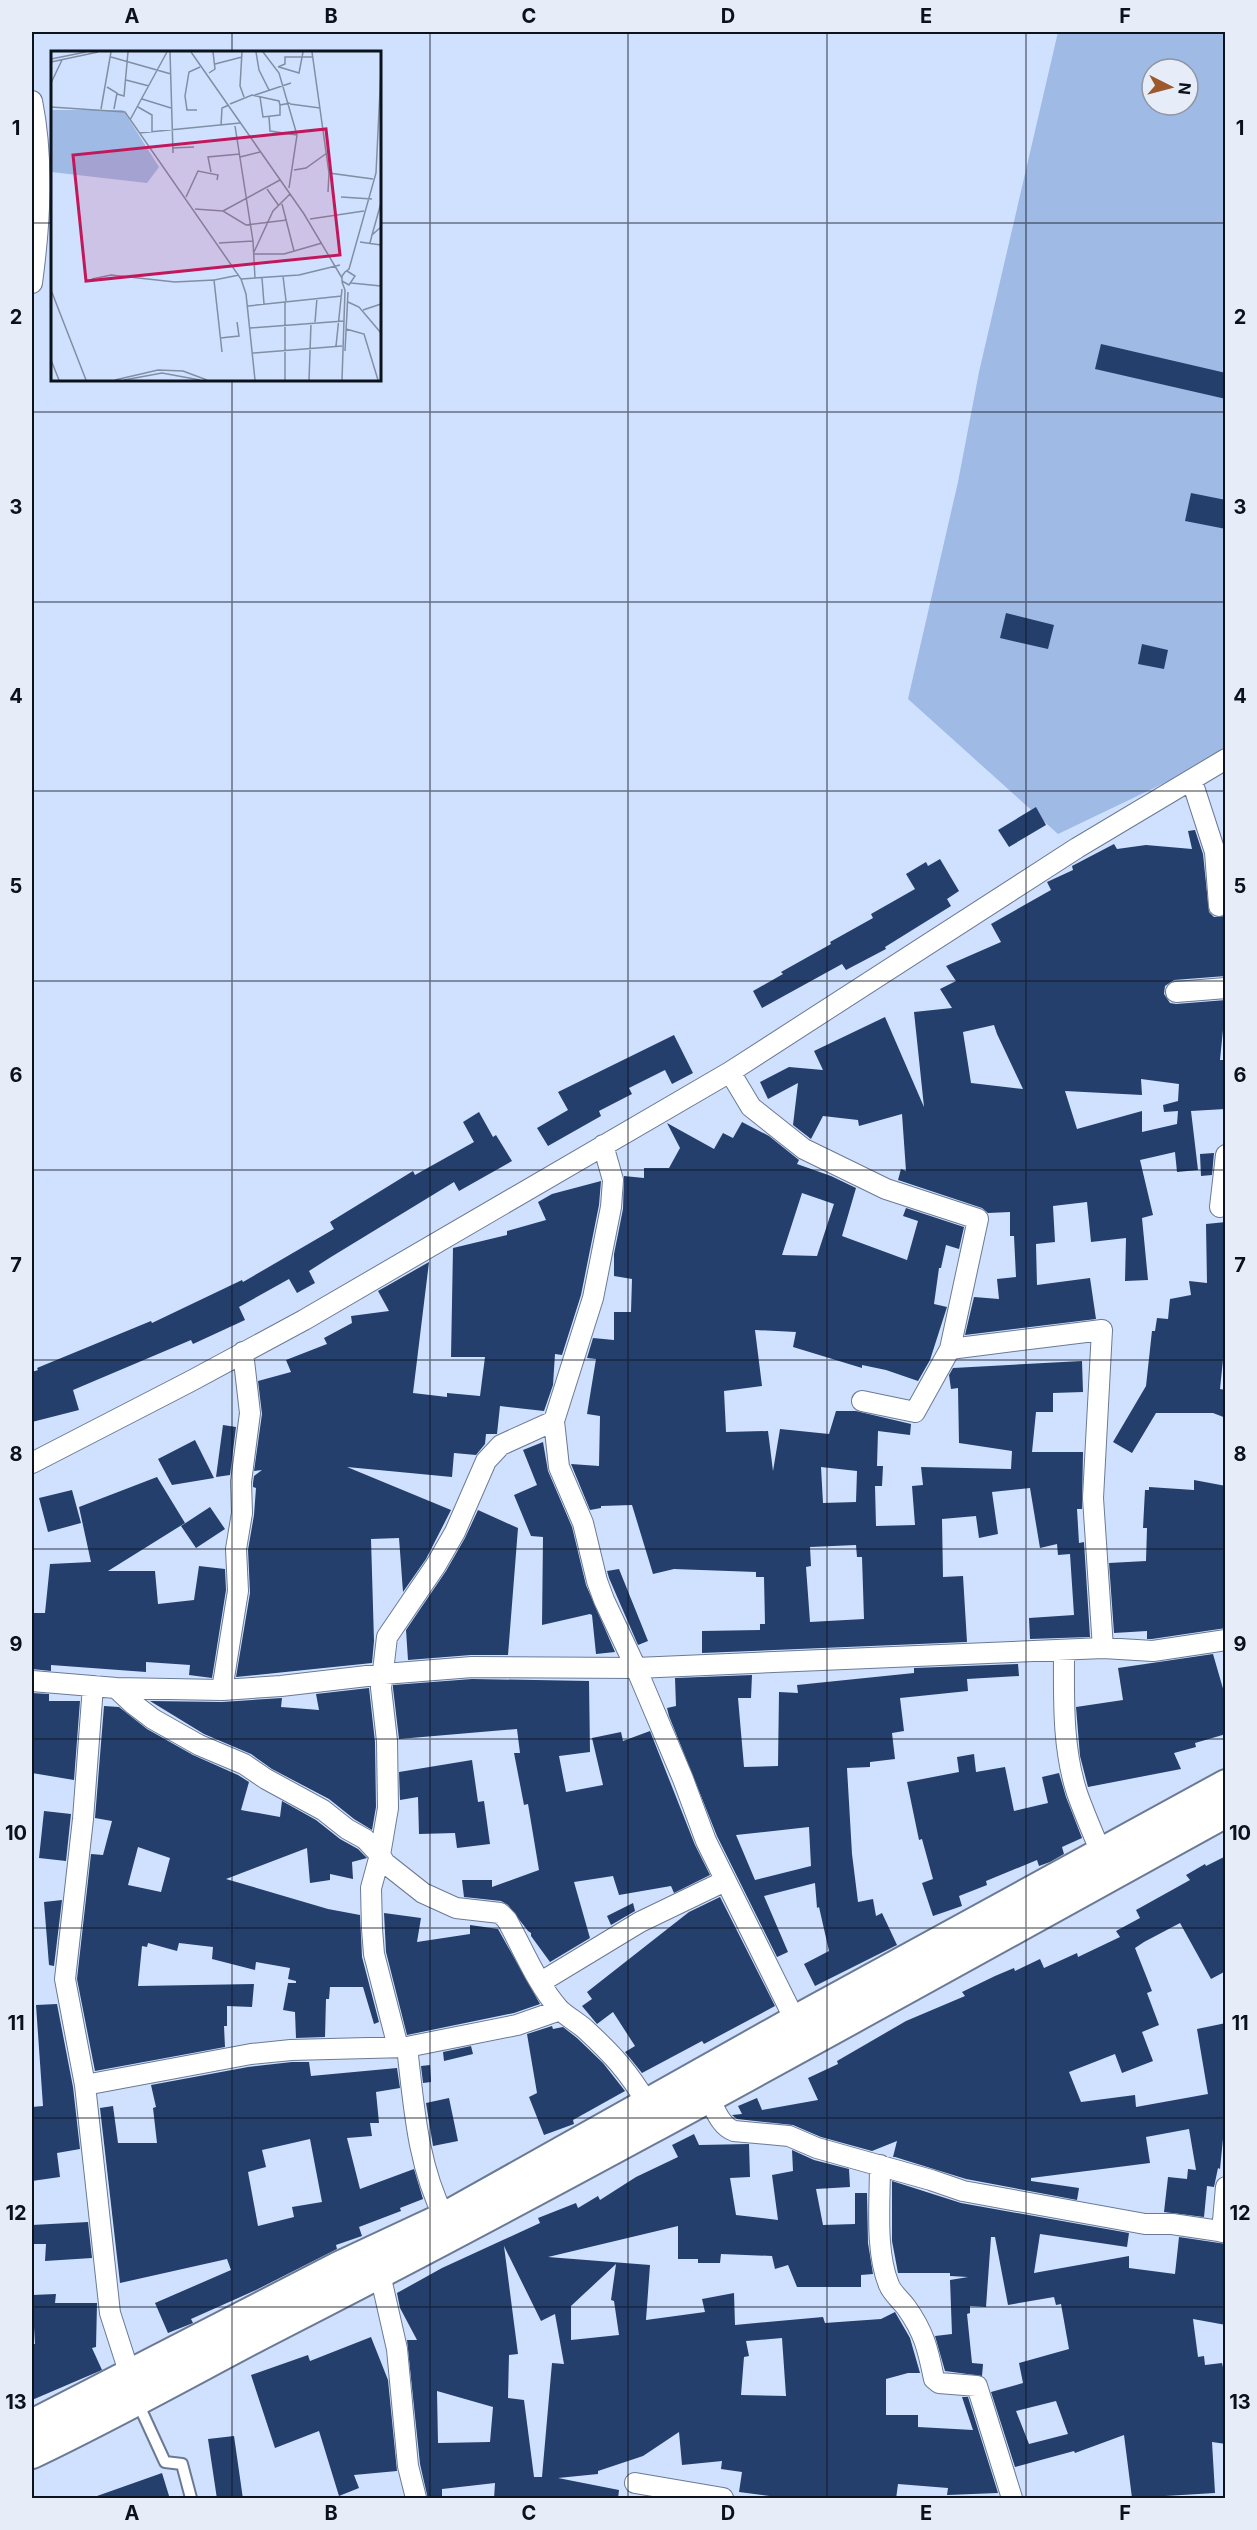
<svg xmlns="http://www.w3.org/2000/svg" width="1257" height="2530" font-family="Inter,sans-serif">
  <rect width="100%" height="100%" fill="#cfe1fe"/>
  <path fill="#9fbae5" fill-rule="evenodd" d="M1058,32H1225V754L1058,834L908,699L958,482L979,372ZM1152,69H1188V105H1152Z"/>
  <path fill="#243f6c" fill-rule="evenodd" d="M1101,344L1226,373V399L1095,369Z
    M1191,493L1226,500V529L1185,521Z
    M1006,613L1054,625L1048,649L1000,638Z
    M1142,644L1168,650L1164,669L1138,664Z
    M1036,807L1046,825L1009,847L998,830Z
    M1195,830L1203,854L1209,912L1214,917L1226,916V976L1174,980L1165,986L1164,994L1170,1003L1176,1004L1226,1000L1220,1060H1225V1109L1191,1111L1198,1170L1177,1172L1175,1152L1140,1160L1153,1215L1142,1218L1148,1280L1125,1281L1126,1238L1091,1242L1087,1202L1053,1206L1055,1242L1036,1244L1037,1285L1090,1278L1096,1319L965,1335L974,1297L999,1299L997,1279L1016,1277L1014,1236H1010V1212L988,1213L982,1208L898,1180L901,1169L906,1171L902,1114L859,1126L858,1120L823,1116L811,1139L793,1125L798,1083L768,1099L760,1082L789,1067L823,1070L814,1051L885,1017L924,1107L914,1012L952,1008L940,989L956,981L946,966L1001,942L991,924L1051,890L1047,882L1073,870L1072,866L1114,844L1117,849L1146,845L1192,849L1188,831ZM994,1025L997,1034L1023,1089L971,1083L963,1032ZM1141,1079L1179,1084L1178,1101L1163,1105L1164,1112L1178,1111L1177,1124L1142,1132V1111L1077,1129L1065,1091L1142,1095Z
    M940,859L959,891L947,899L951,906L885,947L886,949L846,970L842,964L762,1008L753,991L783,974L781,972L831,944L830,942L873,918L871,914L915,889L906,874L926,862L928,866Z
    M674,1035L693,1073L672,1084L665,1070L629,1088L632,1094L599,1111L601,1116L548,1146L537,1128L568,1110L558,1092Z
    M479,1112L493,1137L496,1135L512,1161L459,1191L454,1182L331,1257L309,1271L315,1283L297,1293L289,1279L239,1307L245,1320L193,1344L191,1340L73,1390L79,1410L32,1422V1372L38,1370L37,1368L151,1321L152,1323L242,1280L243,1282L334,1229L330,1222L413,1171L415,1175L474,1142L463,1122Z
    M742,1122L769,1136L799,1160L797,1164L831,1176L856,1188L842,1236L907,1260L918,1221L903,1216L906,1208L964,1227L959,1249L946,1245L941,1268H939L934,1304L947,1307L930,1360L918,1381L886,1370L862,1365V1368L793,1347L796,1332L755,1330L762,1386L724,1391L726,1432L768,1431L773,1471L780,1429L829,1434L836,1411H856L911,1424L910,1435L878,1431L877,1466H883L882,1486H875L876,1526L915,1525L912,1486L923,1485L921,1467L1011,1469L1012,1451L959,1443L958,1388L951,1389L949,1375L953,1368L1082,1361L1083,1392L1053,1393V1412H1036L1032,1452H1083L1082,1509H1077L1079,1543L1084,1542L1090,1637L1030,1639L1029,1618L1074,1615L1070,1554L1058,1555L1057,1544L1040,1548L1030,1488L992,1492L998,1534L979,1538L976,1516L942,1519L943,1577L963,1576L967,1642L702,1653V1631L760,1630V1624H765L764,1577H756V1572L674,1569L653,1574L632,1505L601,1506V1508L590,1510L571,1464L599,1466L600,1416L587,1414L596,1359L587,1358L593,1338L614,1340V1312H631L632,1279L614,1276V1254L623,1209L624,1176L644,1178V1168H669L680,1148L667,1123L714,1149L723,1133L733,1138ZM802,1193L834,1204L817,1256L782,1255ZM821,1467L857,1471L856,1502L823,1503ZM856,1545L857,1557H862L864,1619L810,1622L806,1567L811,1566L810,1547Z
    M1214,1153L1212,1175L1201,1176L1200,1154Z
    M601,1181L599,1205L581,1295L562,1355L555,1354L553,1385L544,1411L500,1406L497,1434H486L485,1444L476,1455L454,1453L452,1477L347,1467L451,1510L426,1559L403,1592L399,1538L371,1539L374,1641L372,1663L236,1677L250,1593L248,1550L254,1515L256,1488L253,1487V1483L254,1476L262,1470L254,1471L262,1414L258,1381L291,1372L286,1360L327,1344L324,1338L352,1323L351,1316L389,1311L378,1291L429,1262L413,1393L447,1397V1393L480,1396L485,1357H451L453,1248L507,1235V1231L546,1220L538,1202L552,1194Z
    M1226,1222V1331L1220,1389L1226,1390V1418L1213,1413H1156L1132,1453L1113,1442L1146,1386L1152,1331H1155L1157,1318L1168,1319L1170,1299L1191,1295L1189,1281L1207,1283L1206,1224Z
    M223,1425L236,1427L230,1475L216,1477Z
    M195,1440L214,1478L172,1485L158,1459Z
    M543,1442L548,1471L572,1527L586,1585L615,1652L596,1654L592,1615L590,1614L542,1625L543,1537L531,1536L514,1495L537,1485L523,1450Z
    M157,1477L185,1523L108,1571H155L158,1604L194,1600L199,1566L225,1569L226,1590L212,1678L189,1675L190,1665L146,1662V1672L51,1665V1671L32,1669V1613H45L50,1564L91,1562L79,1507Z
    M1194,1480L1226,1486V1579H1224L1226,1628L1152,1639H1147V1631L1114,1633L1109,1563L1146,1561L1147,1528H1143L1145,1490H1149V1487L1194,1490Z
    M72,1490L81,1523L48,1532L39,1498Z
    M210,1507L225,1529L196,1548L181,1526Z
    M478,1510L518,1528L508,1655H471L408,1660L406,1630L446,1571L465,1538Z
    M619,1569L648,1641L638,1645L609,1578L607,1571Z
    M1213,1654L1226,1699V1734L1195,1743L1196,1747L1174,1753L1181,1769L1088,1787L1080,1756L1076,1707L1123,1700L1118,1668Z
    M1018,1664L1019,1676L967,1679L968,1691L900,1698L904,1731L892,1733L895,1759L870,1762V1767L847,1768L852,1854L858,1902L873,1899L876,1916L882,1913L897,1945L815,1986L804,1964L829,1951L819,1907L817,1908L815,1883L764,1896L788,1952L777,1957L717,1836L669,1716L667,1708L676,1706L675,1678L752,1675L751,1698H738L744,1767L778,1766L779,1692L798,1693L797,1685L914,1673V1668ZM809,1827L811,1866L755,1880L736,1835Z
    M472,1679L589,1681L590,1752L559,1756L566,1792L603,1785L592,1738L621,1732L623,1741L650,1731L695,1845L710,1875L674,1893L671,1886L619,1895L613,1876L574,1882L590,1938L550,1962L531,1936V1933L528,1931L508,1905L501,1901L464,1897L462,1880H492V1887L539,1870L528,1804L524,1805L514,1753H520L517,1729L399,1739L393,1688V1685Z
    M369,1688L375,1742L376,1807L372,1830L354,1819L329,1799L272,1769L251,1754L204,1734L150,1701L222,1702L282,1698L281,1707L319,1710L316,1694Z
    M32,1693L49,1694V1701H80L74,1780L32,1773Z
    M104,1706L119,1707L147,1729L193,1755L238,1775L249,1782L241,1810L280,1817L282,1801L316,1820L340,1839L358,1849L367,1858L352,1862L353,1879L330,1874V1880L310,1883L307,1848L226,1879L328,1909L360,1915L362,1957L379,2022L374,2024L363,1987H330L329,1999H326L325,2037L296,2038L295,2012L283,2010L288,1983H296V1981L288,1979L290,1968L256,1962L255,1970L212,1959L213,1947L179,1943L177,1951L148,1943L147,1947L142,1946L138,1986L254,1984L252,2007L227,2006V2026H224L225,2047L95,2071L77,1979L91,1854L103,1855L112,1821L95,1818ZM138,1847L170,1858L161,1892L128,1885Z
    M974,1754L976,1772L1005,1767L1014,1811L1048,1803L1042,1777L1059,1773L1066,1797L1082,1838L1062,1847L1064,1854L1050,1862L1039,1866L1037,1860L986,1881L987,1885L959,1896L962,1906L933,1916L922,1883L933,1879L922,1839L919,1840L907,1782L959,1772L957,1757Z
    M472,1760L478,1802L484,1801L490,1844L457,1848L455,1833L419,1834L418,1797L400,1800L399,1772Z
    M44,1811L71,1814L66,1861L39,1858Z
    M1226,1856V1971L1211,1979L1180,1923L1144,1942L1135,1948L1152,1991L1147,1993L1159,2025L1142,2032L1153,2061L1122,2073L1115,2054L1069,2072L1081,2102L1135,2095L1136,2107L1208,2094L1197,2029L1226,2023V2138L1223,2139L1220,2169L1218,2168L1214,2187L1207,2186L1204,2217L1164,2212L1168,2177L1187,2179L1188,2169L1196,2170L1189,2129L1146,2137L1150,2163L1031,2178V2181L1079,2188L1077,2200L966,2179L895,2157H893L897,2141L872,2151L821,2137L793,2125L737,2119L732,2115L742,2114L738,2106L757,2098L762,2110L818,2100L808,2078L838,2064L837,2061L906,2021L965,1996L962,1992L995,1976L1014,1968L1015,1971L1040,1959L1044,1968L1077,1953L1078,1957L1120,1937L1116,1931L1140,1918L1136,1910L1190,1880L1186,1875L1205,1864L1206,1866Z
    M720,1897L775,2006L704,2044L702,2041L642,2073L625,2052L635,2046L613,2012L597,2024L582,2006L592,1999L587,1992L689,1912Z
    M62,1900L54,1966L49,1965L44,1902Z
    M633,1903L635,1911L611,1925L607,1916Z
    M384,1913L421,1918L417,1942L470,1934V1925L498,1929L540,2004L514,2013L407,2035L386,1952Z
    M57,2004L73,2087L80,2149L57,2153L60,2177L32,2181V2107L43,2106L36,2005Z
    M552,2026L553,2029L563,2027L577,2038L603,2063L625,2091L573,2120L574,2124L544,2135L529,2097L537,2093L527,2034Z
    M471,2046L473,2054L444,2061L443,2052Z
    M292,2062H309L311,2076L397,2068L400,2088L376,2092L379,2123H370L372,2136L347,2138L360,2189L414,2169L423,2199L400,2208L401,2211L359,2227L362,2236L336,2245L337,2249L256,2290L191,2319L193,2323L168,2333L155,2303L231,2270L227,2259L120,2283L100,2108L113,2106L118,2143H157L153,2108L156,2107L151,2085L248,2067ZM310,2139L322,2202L292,2207L294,2217L258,2226L248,2172L266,2167L262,2150Z
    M430,2065L431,2082L423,2083L421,2066Z
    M449,2098L458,2141L433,2146L426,2103Z
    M694,2134L699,2145L749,2144L750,2177L730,2178L736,2215L778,2220L772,2175L793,2171L792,2150L814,2160L849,2169L850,2187L816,2189L823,2225L855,2224V2193H867L868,2243L873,2274L861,2275V2287H797L788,2265L775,2269L772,2256L721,2254L720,2263H698V2259H678V2226L548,2257L650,2265L646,2320L705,2312L702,2299L734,2293L735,2325L823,2317L825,2323L881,2319L895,2312L910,2338L920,2373H908L886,2379V2415H918V2427L973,2430L962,2397H968L998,2493L947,2495L948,2488L898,2484L896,2499H792L739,2492L742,2472L721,2469L722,2461L682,2465L679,2432L643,2456L598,2471V2474L558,2478L619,2490L618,2499H494L495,2483L442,2489V2499H428L420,2464L407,2340H417L400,2308L397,2293L442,2268L540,2223L538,2218L576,2203L578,2208L598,2196L600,2200L636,2177L678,2157L672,2145ZM504,2246L541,2321L555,2314L564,2364L552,2363L542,2477H534L524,2400L508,2398L509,2355L518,2354ZM616,2264L611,2300L614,2301L619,2335L571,2340V2306ZM782,2338L786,2396L741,2395L744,2357L749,2356L746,2341ZM437,2391L493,2407L490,2442L438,2443Z
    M892,2181L961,2203L1129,2233L1127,2247L1040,2234L1034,2273L1129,2256V2268L1175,2274L1179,2237L1226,2244V2325L1193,2319L1198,2357L1204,2356L1205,2365L1222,2363L1226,2380L1224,2417H1226V2444L1212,2442L1215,2493L1132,2498L1124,2435L1075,2453L1074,2451L1015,2467L991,2392L1023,2383L1019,2363L1069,2349L1061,2304L1056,2305L1054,2297L1008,2305L995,2237H991L986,2307L970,2306V2313L967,2314L972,2363L983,2364L982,2376L945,2371L935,2336L952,2334L950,2280L968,2277L950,2276V2273H898L892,2241ZM1056,2401L1068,2434L1029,2444L1016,2411Z
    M88,2222L92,2258L45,2261L46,2244H32V2225Z
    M56,2294L55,2303H97L96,2347L92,2348L102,2370L32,2400V2344H35L32,2295Z
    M371,2337L388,2380L397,2471L354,2475L359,2488L339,2496L319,2431L275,2448L251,2375L308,2355L310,2361Z
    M234,2436L243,2499H217L208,2439Z
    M162,2473L170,2499H97V2496Z"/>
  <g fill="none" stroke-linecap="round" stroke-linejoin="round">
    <defs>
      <path id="lane" d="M137,2401L165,2462L182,2464L191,2498"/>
      <path id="street" d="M32,101C44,161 40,223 32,283
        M1192,781L1215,852L1219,906
        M1176,992L1226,988
        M730,1072L751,1107L804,1149L886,1189L978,1219L950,1349L915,1412L862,1401
        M1220,1207L1226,1155
        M950,1349L1102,1330L1093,1498L1103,1648
        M554,1421L559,1467L583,1523L597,1581L604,1600L636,1668L683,1779L706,1841L795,2020
        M32,1463L191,1381L304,1320L730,1072L1077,848L1226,759
        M1064,1650C1064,1697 1062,1747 1077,1793C1084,1813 1093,1833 1101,1853
        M32,1681L116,1688L222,1690L281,1686L384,1674L472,1667L636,1668L1103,1648L1153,1651L1226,1640
        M93,1686L83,1819L65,1979L85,2085L110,2313L129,2372
        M116,1688L132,1703L153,1719L199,1745L244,1764L266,1779L323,1810L347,1829L365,1839L380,1855L385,1863L423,1893L456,1908L500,1913L507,1920C523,1949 537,1984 559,2009C566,2016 577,2022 585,2029C613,2055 627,2070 647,2103
        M222,1690L238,1591L236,1549L242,1513L241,1482L250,1413L243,1352
        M541,1982L640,1922L725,1881
        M398,2047L374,1954L372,1929L371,1888L380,1855L388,1808L387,1741L381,1688L387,1637L436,1565L455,1532L486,1461L501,1445L554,1421L593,1298L611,1207L613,1180L603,1145
        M407,2047C414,2106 417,2163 444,2217
        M85,2085L251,2054L291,2050L407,2047L517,2025L560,2010
        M708,2096C715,2109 720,2126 734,2131L789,2136L817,2148L931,2180L963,2191L1145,2224H1172L1226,2232
        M880,2165C880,2201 875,2252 889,2285C892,2293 900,2299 906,2307C924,2332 928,2349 934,2379L939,2383L977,2386L1012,2498
        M1222,2232L1226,2187
        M380,2274L397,2349L408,2466L416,2498
        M635,2483L723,2498"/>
      <path id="secondary" d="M32,2424L339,2266L444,2217L795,2020L1226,1784
        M32,2454C110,2417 185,2375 261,2335C587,2169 906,1989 1226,1813"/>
    </defs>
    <use href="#lane" stroke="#6b7a94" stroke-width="14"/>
    <use href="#street" stroke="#6b7a94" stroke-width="22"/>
    <use href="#secondary" stroke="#6b7a94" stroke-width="32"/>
    <use href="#lane" stroke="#fff" stroke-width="10"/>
    <use href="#street" stroke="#fff" stroke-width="20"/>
    <use href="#secondary" stroke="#fff" stroke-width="28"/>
  </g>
  <path fill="none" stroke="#0c121c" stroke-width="1.5" stroke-opacity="0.55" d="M232,32V52M430,32V2498M628,32V2498M827,32V2498M1026,32V2498M32,223H52M380,223H1226M232,380V2498M32,412H1226M32,602H1226M32,791H1226M32,981H1226M32,1170H1226M32,1360H1226M32,1549H1226M32,1739H1226M32,1928H1226M32,2118H1226M32,2307H1226"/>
  <g transform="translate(51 51)">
    <rect width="330" height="330" fill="#cfe1fe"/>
    <path d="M0,59H72L108,116L96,132L0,121Z" fill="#9fbae5"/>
    <path fill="none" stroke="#818ea4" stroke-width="1.5" d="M119,1L122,102M140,1L253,163L291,227M191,1L189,35L193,46M205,1L208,19L218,39M212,1L228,22L246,84L238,137M261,1L278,122L322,128M60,6L120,23M0,8L35,1M0,11L47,1M164,13L191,6M227,16L234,13V6H262M228,16L248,22L252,1M158,22L164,18L162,1M75,29L98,35M0,32L11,9M56,36L66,42L63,58M66,43L73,45L77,1M204,44L240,32M209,46L212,66L229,64V54M91,48L120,57M179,53L201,44L228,50L229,54L239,52M239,53L269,57M0,56L74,61L190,228L195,243L204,329M87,56L101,64V81M50,58L60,1M146,59H136L134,45L138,21L149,16M218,66L219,80L246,84M79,69L116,1M170,75L171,57L178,54M184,75L202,190L204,227M88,82L189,72M121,97L143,96M189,106L209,101M243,119L255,117L276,102M160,121L157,106L189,103M216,138L228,155M277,141L278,122M135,146L147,120L167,124L166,129M290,146L321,148M231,153L243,200M144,158L172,160L195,174L236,169M172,160L229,129M259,168L313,160M321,184L330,152M309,191L330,194M168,192L202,190M319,192L321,184L330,176M203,201L222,160L239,143M203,203H233L271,192M296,220L304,225L298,234L291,230V225L294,221L298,218L325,122L330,19M232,225L235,250M211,227L213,253M41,228L60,224L124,231L163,229M190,228L248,224L289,214M300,232L330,235M0,239L35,329M297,251L308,256L330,282M197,255L291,245M312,259L330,253M264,271L266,247M199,277L293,270M295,278L313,283L327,329M169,287L188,285L186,271M285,295L291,238M294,300L297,241M171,301L163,229L188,224M202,302L291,295M0,309L8,329M64,329L107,319L132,320L156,329M73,329L111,322L149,329M234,329V251M258,329L260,272M291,329L294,239L291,231"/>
    <path fill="#c2185b" fill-opacity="0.15" stroke="#c2185b" stroke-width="3" d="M275,78L289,204L35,230L22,104Z"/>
    <rect width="330" height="330" fill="none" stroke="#0c121c" stroke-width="3"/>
  </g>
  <rect width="1257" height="2530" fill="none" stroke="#e6edf9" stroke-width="66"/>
  <g transform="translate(1170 87) rotate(96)"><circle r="28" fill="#e6edf9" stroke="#8f95a1" stroke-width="1.5"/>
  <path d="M0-4.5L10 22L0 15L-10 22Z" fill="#9d582d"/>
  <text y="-9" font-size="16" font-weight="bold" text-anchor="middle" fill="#0c121c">N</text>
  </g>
  <rect x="33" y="33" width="1191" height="2464" fill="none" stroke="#0c121c" stroke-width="2"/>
  <g font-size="20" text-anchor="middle" font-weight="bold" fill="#0c121c">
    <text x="132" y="23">A</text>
    <text x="331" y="23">B</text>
    <text x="529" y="23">C</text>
    <text x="728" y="23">D</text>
    <text x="926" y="23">E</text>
    <text x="1125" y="23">F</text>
    <text x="16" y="135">1</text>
    <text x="1240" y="135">1</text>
    <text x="16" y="324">2</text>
    <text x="1240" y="324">2</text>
    <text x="16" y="514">3</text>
    <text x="1240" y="514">3</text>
    <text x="16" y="703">4</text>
    <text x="1240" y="703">4</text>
    <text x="16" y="893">5</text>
    <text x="1240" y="893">5</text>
    <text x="16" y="1082">6</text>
    <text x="1240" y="1082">6</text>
    <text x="16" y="1272">7</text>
    <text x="1240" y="1272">7</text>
    <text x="16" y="1461">8</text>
    <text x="1240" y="1461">8</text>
    <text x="16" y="1651">9</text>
    <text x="1240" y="1651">9</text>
    <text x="16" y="1840">10</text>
    <text x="1240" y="1840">10</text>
    <text x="16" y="2030">11</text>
    <text x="1240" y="2030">11</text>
    <text x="16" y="2220">12</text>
    <text x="1240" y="2220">12</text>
    <text x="16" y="2409">13</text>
    <text x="1240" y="2409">13</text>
    <text x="132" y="2520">A</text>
    <text x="331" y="2520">B</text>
    <text x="529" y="2520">C</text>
    <text x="728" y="2520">D</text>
    <text x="926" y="2520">E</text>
    <text x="1125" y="2520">F</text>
  </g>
</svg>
